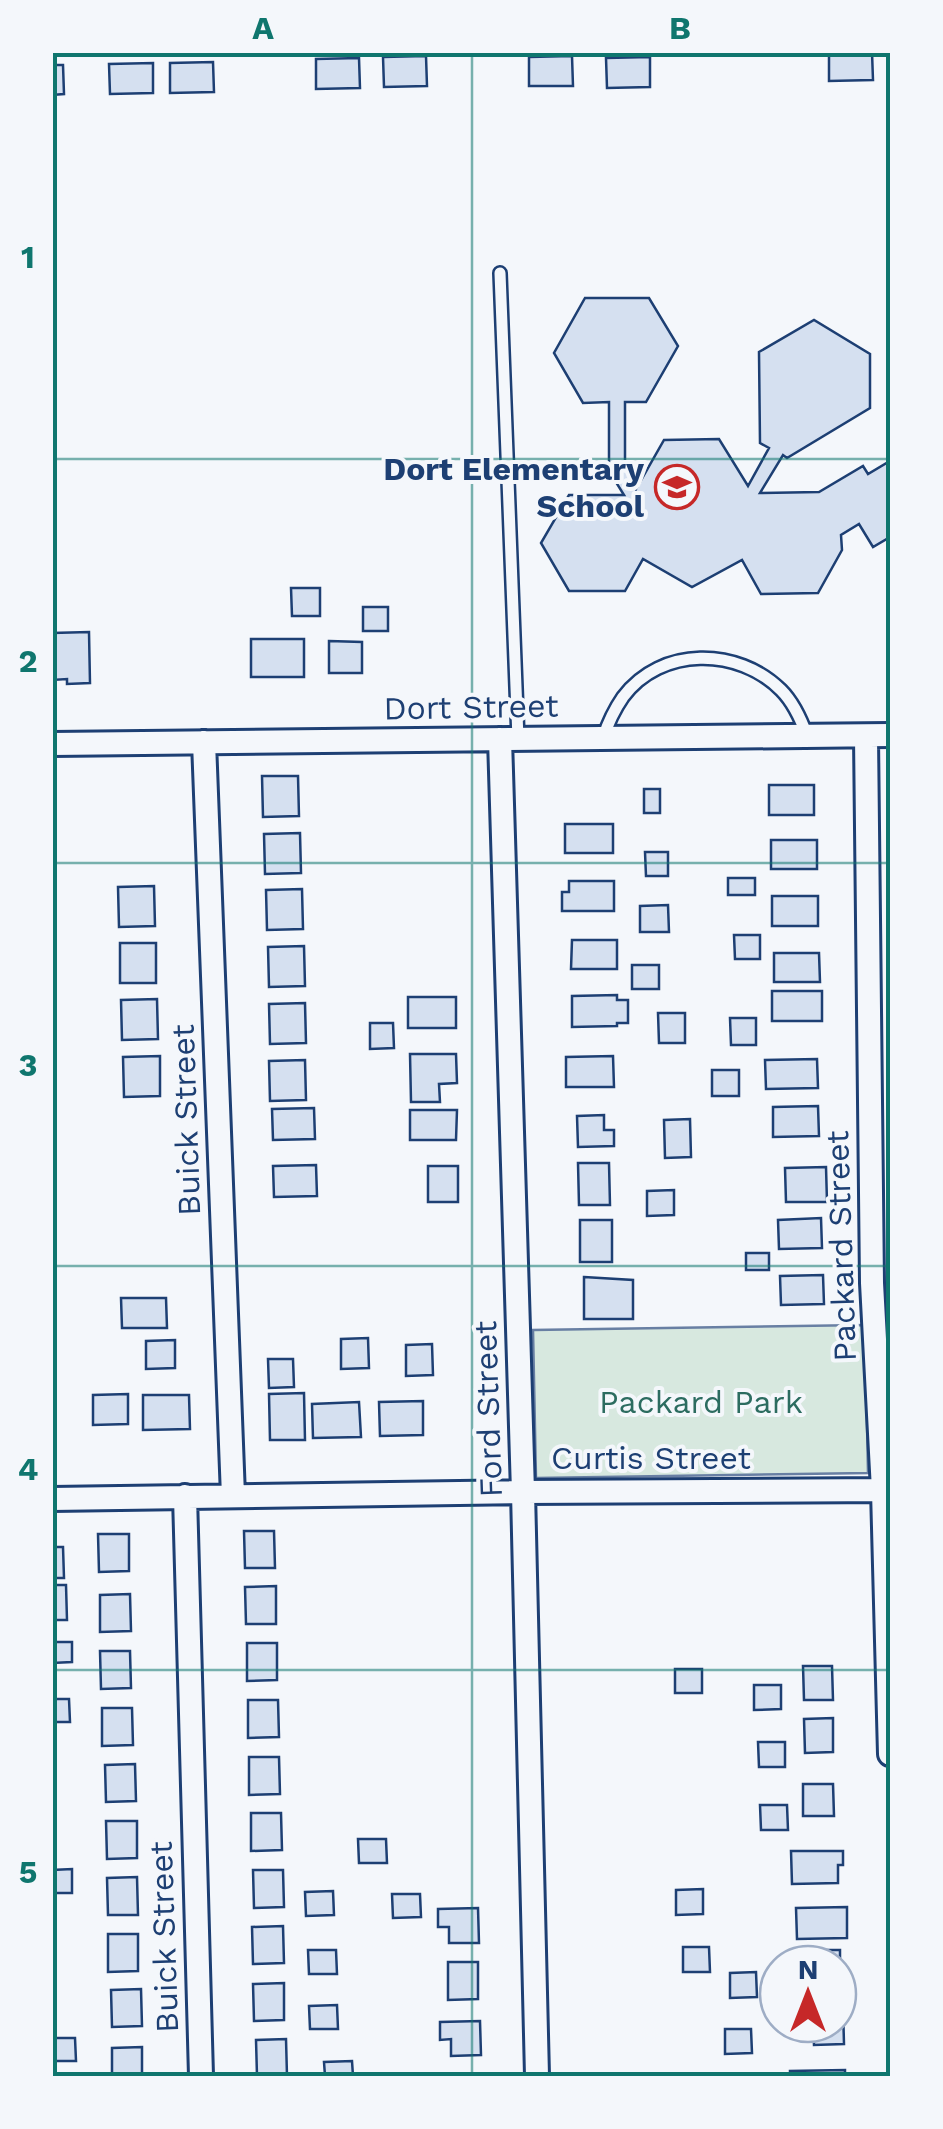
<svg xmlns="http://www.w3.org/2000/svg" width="943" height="2129" font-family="'Work Sans',sans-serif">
  <rect width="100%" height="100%" fill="#f4f7fb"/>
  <path fill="#d7e8df" stroke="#687fa3" stroke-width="2.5" d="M865,1325L868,1473L536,1478L533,1330Z"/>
  <path fill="#d5e0f0" stroke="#1d3f73" stroke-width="2.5" d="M829,52H872L873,80L829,81Z
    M426,56L427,86L384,87L383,57Z
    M572,56L573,86H529V57Z
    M650,57V87L607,88L606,58Z
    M359,58L360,88L316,89V59Z
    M213,62L214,92L170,93V63Z
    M153,63V93L110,94L109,64Z
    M52,65H63L64,94L52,95Z
    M585,298H649L678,346L646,402H625V467L636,489L664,440L719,439L748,486L769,448L760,443L759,352L814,320L870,354V408L787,458L783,455L760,493L819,492L863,466L868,474L890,461V537L873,547L859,524L841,535L842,550L818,593L761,594L742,560L692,587L643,559L625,591H569L541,543L569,495H624L609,471V402L583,403L554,353Z
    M291,588H320V616H292Z
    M363,607H388V631H363Z
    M89,632L90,683L67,684V679L52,680V633Z
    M251,639H304V677H251Z
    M329,641L362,642V673H329Z
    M262,776H298L299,816L263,817Z
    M769,785H814V815H769Z
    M644,789H660V813H644Z
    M565,824H613V853H565Z
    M300,833L301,873L265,874L264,834Z
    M771,840H817V869H771Z
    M645,852H668V876H646Z
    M728,878H755V895H728Z
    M569,881H614V911H562V892H569Z
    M154,886L155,926L119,927L118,887Z
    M302,889L303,929L267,930L266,890Z
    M772,896H818V926H772Z
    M668,905L669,932H640V906Z
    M734,935H760V959H735Z
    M572,940H617V969H571Z
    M120,943H156V983H120Z
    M304,946L305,986L269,987L268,947Z
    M774,953H819L820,982H774Z
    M632,965H659V989H632Z
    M772,991H822V1021H772Z
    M617,995V1000H628V1023H617V1026L572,1027V996Z
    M408,997H456V1028H408Z
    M157,999L158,1039L122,1040L121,1000Z
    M305,1003L306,1043L270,1044L269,1004Z
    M658,1013H685V1043H659Z
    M730,1018H756V1045H731Z
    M370,1023H393L394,1048L370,1049Z
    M410,1054H456L457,1083L439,1084L440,1102H411Z
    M160,1056V1096L124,1097L123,1057Z
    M613,1056L614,1087H566V1057Z
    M817,1059L818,1088L766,1089L765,1060Z
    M305,1060L306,1100L270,1101L269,1061Z
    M712,1070H739V1096H712Z
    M818,1106L819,1136L773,1137V1107Z
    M314,1108L315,1139L273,1140L272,1109Z
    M410,1110H457L456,1140H410Z
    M604,1115V1130H614V1146L578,1147L577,1116Z
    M690,1119L691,1157L665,1158L664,1120Z
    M578,1163H609L610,1205H579Z
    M316,1165L317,1196L274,1197L273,1166Z
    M428,1166H458V1202H428Z
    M826,1167L827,1202H786L785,1168Z
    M674,1190V1215L647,1216V1191Z
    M821,1218L822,1248L779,1249L778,1220Z
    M580,1220H612V1262H580Z
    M746,1253H769V1270H746Z
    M823,1275L824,1304L781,1305L780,1276Z
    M584,1277L633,1280V1319H584Z
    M121,1298H166L167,1328H122Z
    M368,1338L369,1368L341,1369V1339Z
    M175,1340V1368L146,1369V1341Z
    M432,1344L433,1375L406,1376V1345Z
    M268,1359H293L294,1387L269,1388Z
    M304,1393L305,1440H270L269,1394Z
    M128,1394V1424L93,1425V1395Z
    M143,1395H189L190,1429L143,1430Z
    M423,1401V1435L380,1436L379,1402Z
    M359,1402L361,1437L313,1438L312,1404Z
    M244,1531H274L275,1568H245Z
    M98,1534H129V1571L99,1572Z
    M52,1547H63L64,1578H52Z
    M52,1585H66L67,1620H52Z
    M276,1586V1624H246L245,1587Z
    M130,1594L131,1631L100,1632V1595Z
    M52,1642H72V1662L52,1663Z
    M247,1643H277V1680L247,1681Z
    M100,1651H130L131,1688L101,1689Z
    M803,1666H832L833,1700H804Z
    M675,1669H702V1693H675Z
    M754,1685H781V1709L754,1710Z
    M52,1699H69L70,1722H52Z
    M248,1700H278L279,1737L248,1738Z
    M102,1708H132L133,1745L102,1746Z
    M833,1718V1752L805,1753L804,1719Z
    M758,1742H785V1767H759Z
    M249,1757H279L280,1794L249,1795Z
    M135,1764L136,1801L106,1802L105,1765Z
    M803,1784H833L834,1816H803Z
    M760,1805H787L788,1830H761Z
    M251,1813H281L282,1850L251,1851Z
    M106,1821H137V1858L107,1859Z
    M358,1839H386L387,1863H359Z
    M791,1851H843V1865H838V1883L792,1884Z
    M72,1869V1893H52V1870Z
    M253,1870H283L284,1907L254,1908Z
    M137,1877L138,1915H108L107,1878Z
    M703,1889V1914L676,1915V1890Z
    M333,1891L334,1915L306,1916L305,1892Z
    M392,1894H420L421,1917L393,1918Z
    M847,1907V1938L797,1939L796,1908Z
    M478,1908L479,1943H449V1927H438V1909Z
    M283,1926L284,1963L253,1964L252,1927Z
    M108,1934H138V1971L108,1972Z
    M683,1947H709L710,1972H683Z
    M308,1950H336L337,1974H309Z
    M809,1950H840V1987H838V1964H810Z
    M448,1962H478V1999L448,2000Z
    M756,1972L757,1997L730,1998V1973Z
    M284,1983V2020L254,2021L253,1984Z
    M141,1989L142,2026L112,2027L111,1990Z
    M337,2005L338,2029H310L309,2006Z
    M838,2007H843L844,2044L814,2045L813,2024H838Z
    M480,2021L481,2055L451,2056V2039L440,2040V2022Z
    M725,2029H751L752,2053L725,2054Z
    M52,2038H75L76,2061H52Z
    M286,2039L287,2076H257L256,2040Z
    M142,2047V2076H112V2048Z
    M352,2061L353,2076H325L324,2062Z
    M845,2070V2076H790V2071Z"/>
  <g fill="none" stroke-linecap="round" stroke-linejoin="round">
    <defs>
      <path id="service" d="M500,273L518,739
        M603,738C608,723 614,710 623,697C661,646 738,647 781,690C794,703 801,719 807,736"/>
      <path id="minor" d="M866,736L872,1283L883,1490L890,1754
        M500,739L523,1492L537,2076
        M204,742L233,1496
        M52,744L890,735
        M185,1496L201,2076
        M52,1499L523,1492L890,1490"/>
    </defs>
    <use href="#service" stroke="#1d3f73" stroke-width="16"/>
    <use href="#minor" stroke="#1d3f73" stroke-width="28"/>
    <use href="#service" stroke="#f4f7fb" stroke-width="11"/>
    <use href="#minor" stroke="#f4f7fb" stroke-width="22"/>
  </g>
  <path fill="none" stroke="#0f766e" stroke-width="2.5" stroke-opacity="0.55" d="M472,52V2076M52,459H890M52,863H890M52,1266H890M52,1670H890"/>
  <defs>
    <symbol id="school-ring" viewBox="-11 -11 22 22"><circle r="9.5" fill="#f4f7fb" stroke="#c62828" stroke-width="1.5"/><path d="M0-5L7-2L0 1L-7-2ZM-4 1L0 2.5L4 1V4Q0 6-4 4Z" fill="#c62828"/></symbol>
  </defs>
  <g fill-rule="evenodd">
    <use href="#school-ring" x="652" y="462" width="50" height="50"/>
  </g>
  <g text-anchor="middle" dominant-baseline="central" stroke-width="8" stroke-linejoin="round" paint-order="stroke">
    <g font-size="32" font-weight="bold" fill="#1d3f73" stroke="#f4f7fb" text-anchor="end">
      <text x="644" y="469">Dort Elementary<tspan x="644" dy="37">School</tspan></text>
    </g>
    <g font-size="32" fill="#1d3f73" stroke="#f4f7fb">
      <text transform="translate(471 707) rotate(-1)">Dort Street</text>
      <text transform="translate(186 1120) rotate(-92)">Buick Street</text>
      <text transform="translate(841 1246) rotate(-92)">Packard Street</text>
      <text transform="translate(488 1409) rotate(-92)">Ford Street</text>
      <text x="651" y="1458">Curtis Street</text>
      <text transform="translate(164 1937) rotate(-92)">Buick Street</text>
    </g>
    <g font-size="32" fill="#2c6c60" stroke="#f4f7fb">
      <text x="701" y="1402">Packard Park</text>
    </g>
  </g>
  <rect width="943" height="2129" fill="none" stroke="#f4f7fb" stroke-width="110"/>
  <g transform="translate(808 1994)"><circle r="48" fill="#f4f7fb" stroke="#9eadc5" stroke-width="2.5"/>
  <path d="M0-8L18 38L0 25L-18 38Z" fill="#c62828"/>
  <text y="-15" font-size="28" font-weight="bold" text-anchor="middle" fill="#1d3f73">N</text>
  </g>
  <rect x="55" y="55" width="833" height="2019" fill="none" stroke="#0f766e" stroke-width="4"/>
  <g font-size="32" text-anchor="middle" font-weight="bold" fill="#0f766e">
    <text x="263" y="39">A</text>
    <text x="680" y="39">B</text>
    <text x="28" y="268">1</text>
    <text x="28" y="672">2</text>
    <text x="28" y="1076">3</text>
    <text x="28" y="1480">4</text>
    <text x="28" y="1883">5</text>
  </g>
</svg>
